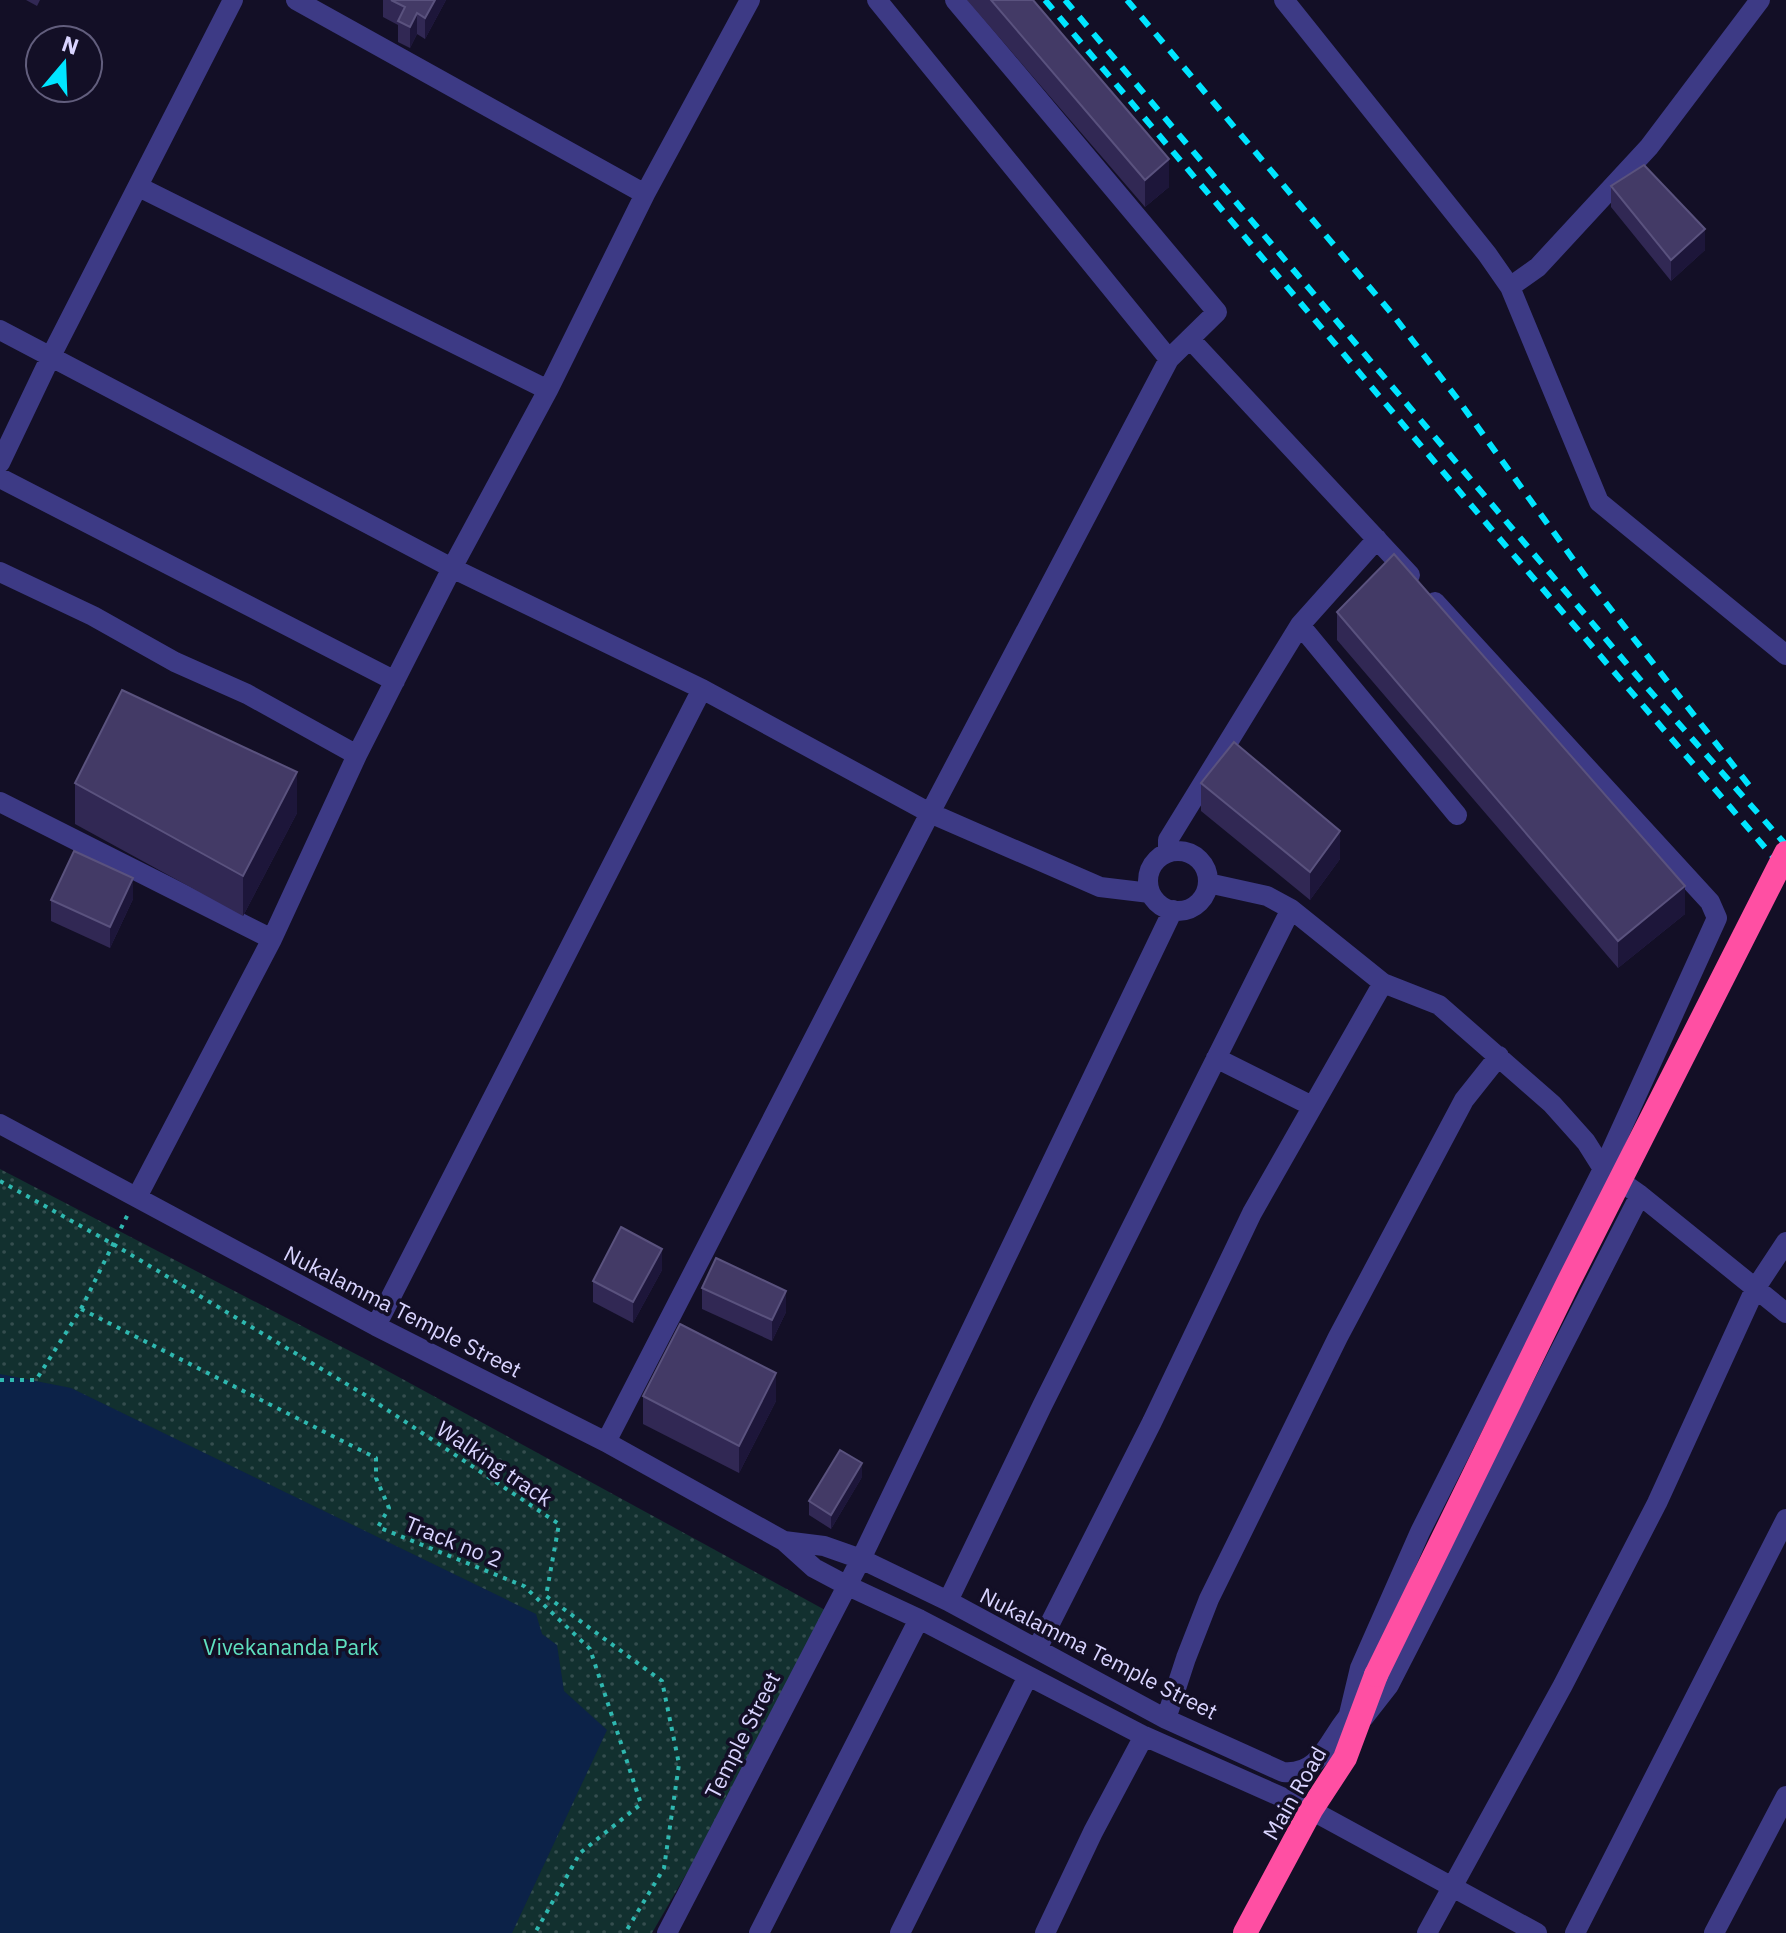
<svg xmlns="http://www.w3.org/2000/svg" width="1786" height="1933" font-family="'IBM Plex Sans',sans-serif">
  <defs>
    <pattern id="green-dots" width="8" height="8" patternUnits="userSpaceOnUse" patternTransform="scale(2)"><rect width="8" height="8" fill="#12302f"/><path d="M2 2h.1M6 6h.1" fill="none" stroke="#344d4e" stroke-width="1.8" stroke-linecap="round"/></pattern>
  </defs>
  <rect width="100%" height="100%" fill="#130f26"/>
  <path fill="url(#green-dots)" d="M0,1169L373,1363L836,1616L652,1933H0Z"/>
  <path fill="#0c2248" d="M0,1374L71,1388L536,1614L542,1634L557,1645L564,1691L607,1730L512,1933H0Z"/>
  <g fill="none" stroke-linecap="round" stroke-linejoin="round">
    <path stroke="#2fb8b0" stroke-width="4" stroke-dasharray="4 6" stroke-linecap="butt" d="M0,1181L113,1244L365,1395L559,1524L546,1596L662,1681L679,1764L664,1868L625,1933
      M81,1309L376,1458V1478L389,1508L378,1527L524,1586L590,1649L641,1804L580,1853L535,1933
      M0,1380H36L81,1309L128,1214"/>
    <path stroke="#3d3a85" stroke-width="20" d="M296,0L645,194
      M877,0L1169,359L1217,312L955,0
      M1284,0L1487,254L1510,287L1599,502L1786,655
      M139,187L548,390
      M1510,287L1538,267L1649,147L1760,0
      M0,330L452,568L702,689L930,813L1100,887L1150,893
      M1190,339L1410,575
      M0,463L51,356L233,0
      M0,478L395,681
      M0,572L93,616L175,662L247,694L357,755
      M1300,625L1457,815
      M0,802L272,939
      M1148 881a30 30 0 1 1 60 0a30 30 0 1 1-60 0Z
      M1168,852V840L1300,625L1377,539
      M1208,883L1267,896L1291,909L1383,983L1439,1005L1552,1104L1586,1142L1603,1169L1640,1195L1786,1313
      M1216,1058L1312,1106
      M0,1124L376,1326L606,1442L784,1541L814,1568L846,1585L919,1619L1144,1736L1311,1810L1537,1933
      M137,1197L272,939L357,755L452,568L548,390L645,194L750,0
      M376,1326L702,689
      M606,1442L930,813L1169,359
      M784,1541L824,1546L861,1559L948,1601L1166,1719L1283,1772C1325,1776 1330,1730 1357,1707
      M948,1601L1042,1406L1291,909
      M1037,1649L1152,1422L1252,1213L1383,983
      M1349,1714L1360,1668L1420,1532L1603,1169L1717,918L1710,902L1435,602
      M1364,1717L1389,1685L1640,1195
      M1166,1719L1186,1658L1209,1599L1338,1337L1464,1100L1499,1056
      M667,1933L861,1559L1173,910
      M759,1933L919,1619
      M900,1933L1028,1676
      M1045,1933L1093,1832L1144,1736
      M1427,1933L1563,1685L1657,1503L1755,1289L1786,1242
      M1575,1933L1786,1519
      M1714,1933L1786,1796"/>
    <path stroke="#ff4fa3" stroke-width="24" d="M1245,1933L1311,1810L1345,1758L1376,1675"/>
    <path stroke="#00e5ff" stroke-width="6" stroke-dasharray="12 10" stroke-linecap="butt" d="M1045,0L1487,524L1786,872
      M1065,0L1643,683L1786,845
      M1127,0L1393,315L1456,397L1591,584L1755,793"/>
    <path stroke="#ff4fa3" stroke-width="24" d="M1376,1675L1568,1283L1786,853"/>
  </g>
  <path fill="#312854" d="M26,0H40L37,6Z
    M383,0H446L425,39L417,34L410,48L398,42V25L383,17Z
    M967,0H1033L1169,187L1145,207Z
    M1611,186L1705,250L1671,281L1611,207Z
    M1337,612L1685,914L1618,968L1337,640Z
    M75,783L297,813L243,916L75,824Z
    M1201,783L1340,859L1310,900L1201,811Z
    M133,899L110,948L51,921V900Z
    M662,1270L633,1323L593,1302V1281Z
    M702,1288L786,1312L772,1341L702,1309Z
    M643,1396L776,1401L739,1473L643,1424Z
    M862,1477L831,1529L809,1515V1501Z"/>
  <path fill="#1d163a" d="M435,0H446L425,39V18Z
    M417,13V34L410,48V27Z
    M1169,159V187L1145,207V180Z
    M1705,229V250L1671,281V260Z
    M297,772V813L243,916V876Z
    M1340,831V859L1310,900V872Z
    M133,878V899L110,948V927Z
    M1685,886V914L1618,968V941Z
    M662,1249V1270L633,1323V1302Z
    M786,1291V1312L772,1341V1320Z
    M776,1373V1401L739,1473V1446Z
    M862,1463V1477L831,1529V1515Z"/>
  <path fill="#433a66" stroke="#5a527e" stroke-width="2" d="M391,0H435L425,18L417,13L410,27L398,21L405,7Z
    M991,0H1033L1169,159L1145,180Z
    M1644,165L1705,229L1671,260L1611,186Z
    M1394,554L1685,886L1618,941L1337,612Z
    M122,690L297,772L243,876L75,783Z
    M1234,742L1340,831L1310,872L1201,783Z
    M74,851L133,878L110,927L51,900Z
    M621,1227L662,1249L633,1302L593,1281Z
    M716,1258L786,1291L772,1320L702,1288Z
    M680,1324L776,1373L739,1446L643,1396Z
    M840,1450L862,1463L831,1515L809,1501Z"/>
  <g text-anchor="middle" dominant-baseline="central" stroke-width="7" stroke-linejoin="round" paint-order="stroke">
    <g font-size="22" fill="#d9d4ff" stroke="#130f26">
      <text transform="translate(403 1311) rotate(27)">Nukalamma Temple Street</text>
      <text transform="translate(495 1463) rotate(34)">Walking track</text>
      <text transform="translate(454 1541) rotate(22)">Track no 2</text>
      <text transform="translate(1099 1653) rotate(27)">Nukalamma Temple Street</text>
      <text transform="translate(742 1735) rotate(-63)">Temple Street</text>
      <text transform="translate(1294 1793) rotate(-60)">Main Road</text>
    </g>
    <g font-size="22" fill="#5fe0c0" stroke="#130f26">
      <text x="291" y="1646">Vivekananda Park</text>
    </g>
  </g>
  <g transform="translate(64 64) rotate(19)"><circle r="38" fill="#130f26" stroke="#625e7d" stroke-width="2"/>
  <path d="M0-6L14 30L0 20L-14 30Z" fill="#00e5ff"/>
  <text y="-12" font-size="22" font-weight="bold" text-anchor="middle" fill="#d9d4ff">N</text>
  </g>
</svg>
